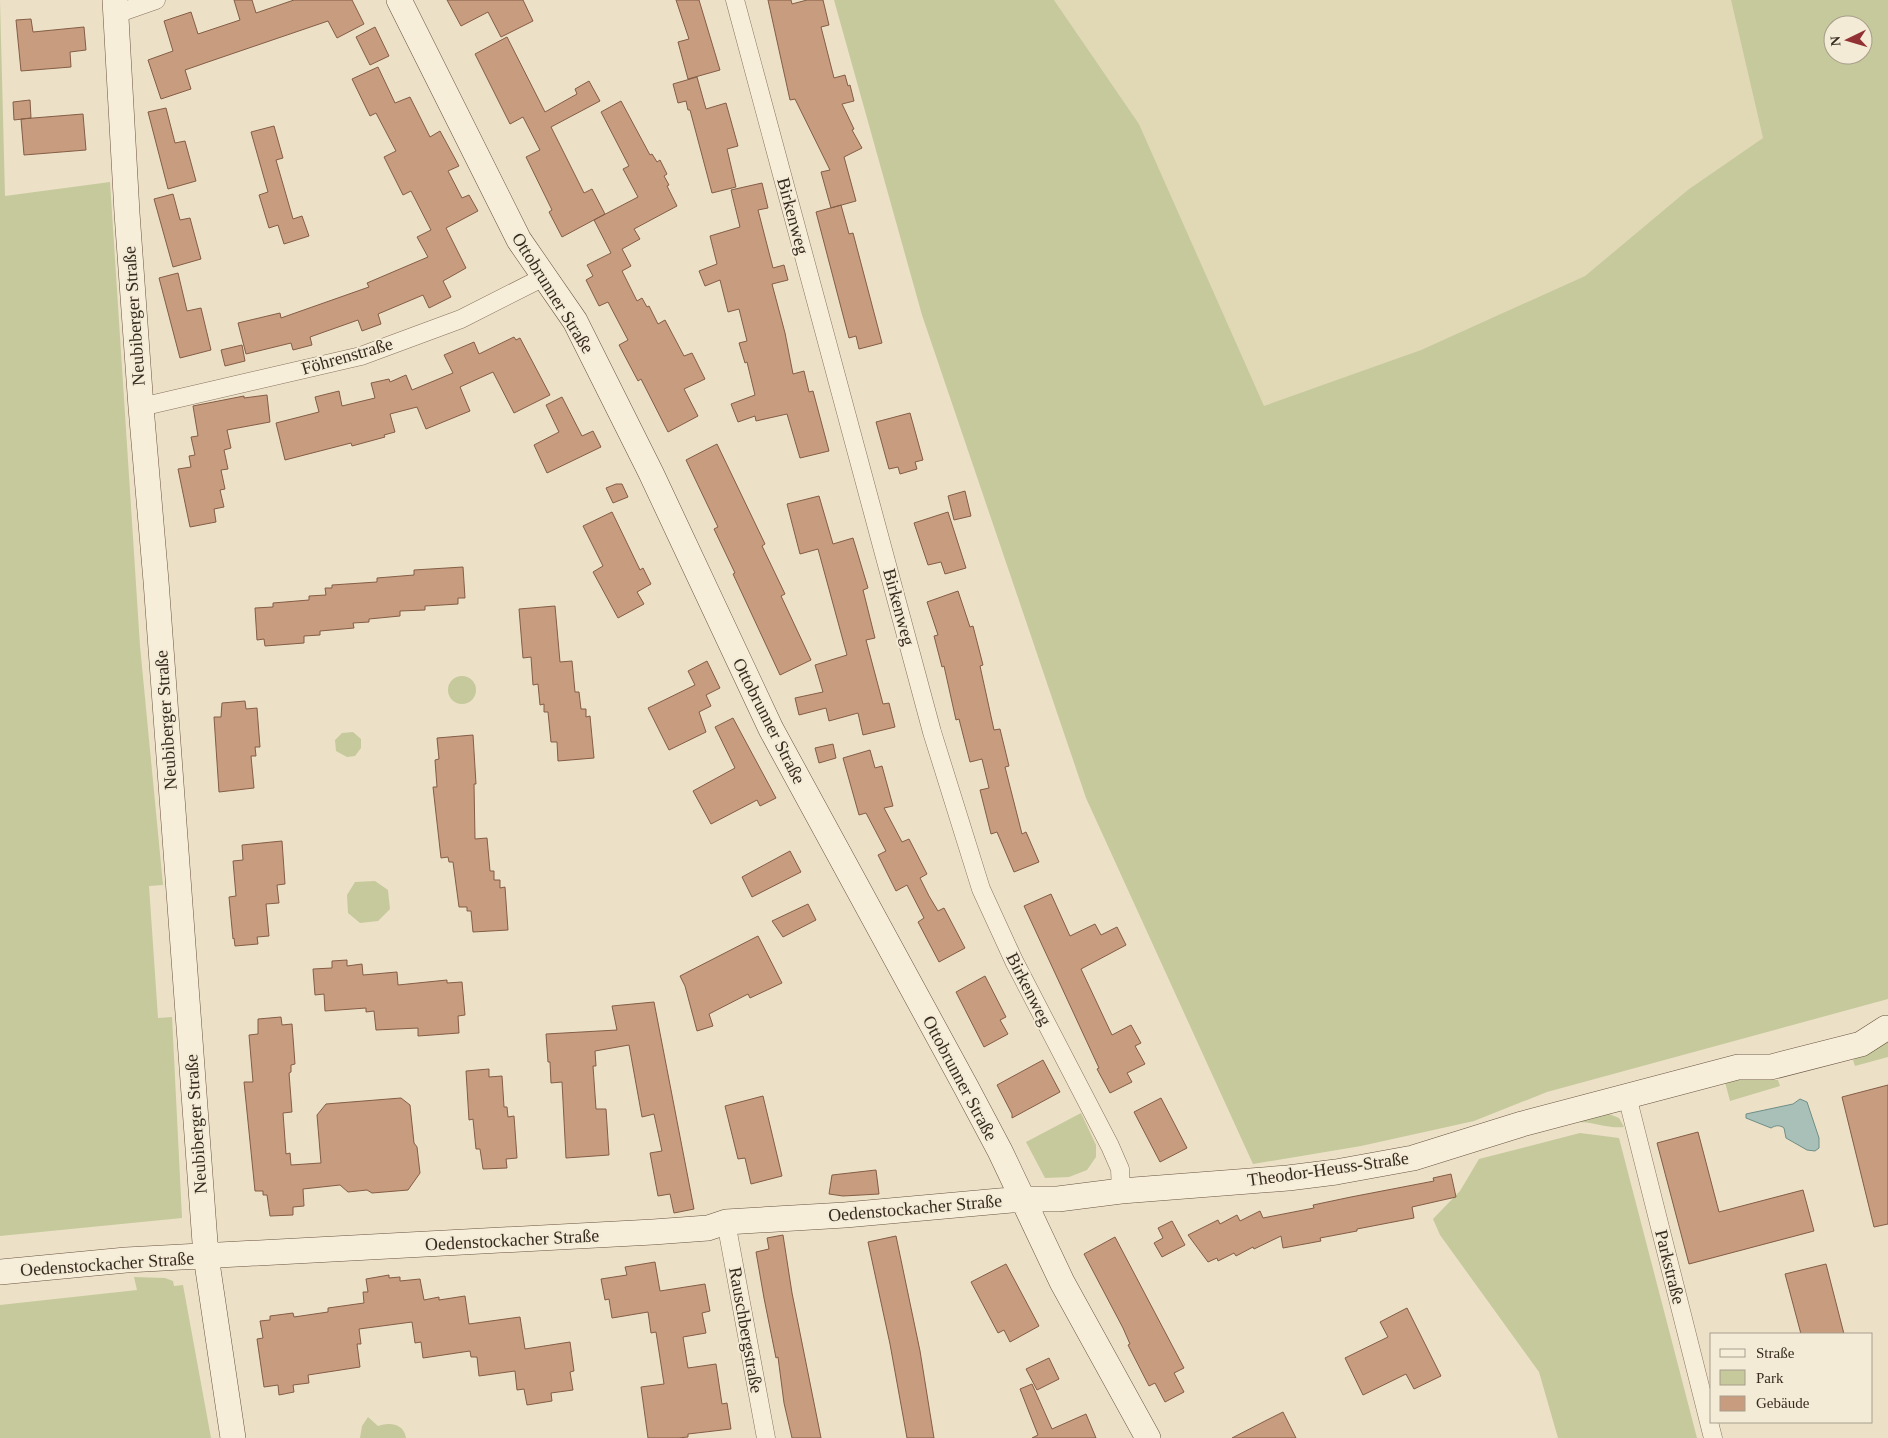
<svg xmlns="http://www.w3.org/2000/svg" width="1888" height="1438" font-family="'Times New Roman',serif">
  <rect width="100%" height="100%" fill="#ece0c7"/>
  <path fill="#e1d9b5" d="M1054,0H1731L1763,138L1689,189L1585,276L1421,350L1264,407L1139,124Z"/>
  <path fill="#c5c99b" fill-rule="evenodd" d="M0,0L5,196L110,182L140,646L163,885L149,886L158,1018L172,1017L182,1218L0,1236Z
    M834,0H1054L1139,124L1264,406L1421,350L1585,276L1689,189L1763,138L1731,0H1888V999L1547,1092L1474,1121L1361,1146L1253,1164L1086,798L922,315ZM1833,25H1863V55H1833Z
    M448 690a14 14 0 1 1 28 0a14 14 0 1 1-28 0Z
    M353,732L361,739V748L355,756L347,757L336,751L335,740L342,733Z
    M375,881L388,890L390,909L378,921L360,923L348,913L347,895L355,882Z
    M1888,1040V1057L1855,1066L1853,1060Z
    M1739,1080H1778L1780,1086L1730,1101L1725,1082Z
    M1081,1113L1096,1145V1157L1087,1170L1069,1177L1045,1178L1026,1142Z
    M1609,1114L1619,1118L1624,1127C1608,1129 1592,1121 1576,1122Z
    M1580,1133L1619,1138L1697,1438H1558L1539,1372L1440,1235L1433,1219L1460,1191L1479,1159Z
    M134,1277L165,1278L173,1281L174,1286L183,1285L211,1438H0V1305L137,1290Z
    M368,1417L378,1426C389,1422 404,1423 406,1438H360L362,1426Z"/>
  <path fill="#a8c0b8" stroke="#6f8e86" d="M1800,1099L1807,1102L1819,1138V1148L1815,1151L1807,1150L1786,1138L1784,1128C1780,1125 1776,1125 1771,1128L1746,1118V1114L1793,1104Z"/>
  <path fill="#c79c7f" stroke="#845d45" d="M234,0H252L256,13L294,0H352L364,24L337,38L328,21L208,62L185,70L191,89L161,99L148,60L173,51L164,21L191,12L198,34L240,20Z
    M447,0H523L533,21L501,37L488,12L461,26Z
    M676,0H699L720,70L688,79L678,42L689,39Z
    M768,0H791L792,4L807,0H823L829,25L821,27L834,78L845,75L848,86L850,85L854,101L842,104L854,129L852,130L862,148L844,157L856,201L831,208L821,172L830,170L795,99L790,100Z
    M31,19L33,32L84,27L86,50L70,52L71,67L21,71L16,20Z
    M375,27L389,56L370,65L356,37Z
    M507,37L545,112L577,94L575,89L589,81L600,101L551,127L584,193L592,189L605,214L562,237L549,212L552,210L526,157L540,150L523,117L510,124L475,54Z
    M378,67L395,103L410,97L430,137L440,131L459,166L448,171L462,198L469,195L478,211L446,228L466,268L443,281L451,297L429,308L423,295L378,314L381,324L362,331L358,320L310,337L312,345L293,350L291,343L246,354L238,323L280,313L281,318L369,287L367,283L428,257L417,237L431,230L411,191L403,195L384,157L396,151L376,113L370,116L352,79Z
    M697,77L706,109L726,103L738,146L727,149L736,187L712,193L690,110H688L686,101L678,103L673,84Z
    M30,100L31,118L14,120L13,102Z
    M621,101L650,155L652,154L657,162L660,160L667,174L664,176L669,185L667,186L677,206L634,229L640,239L622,249L631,266L622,271L637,301L642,298L647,307L649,306L658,324L665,320L684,356L692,353L705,379L684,389L698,416L668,432L641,379L638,381L619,345L628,340L608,302L599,306L586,280L593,276L587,265L611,253L594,220L638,197L623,169L629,166L601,112Z
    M166,108L175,143L185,141L196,181L168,189L148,112Z
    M83,114L86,150L24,155L21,119Z
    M274,126L283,158L276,160L293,219L302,216L309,236L284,244L278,225L269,228L259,195L268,192L251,132Z
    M762,183L768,208L758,210L773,268L784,265L788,280L772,284L785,333L793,374L804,371L809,392L813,391L829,451L800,458L787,414L756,421L755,416L738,422L731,404L755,395L747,362L745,363L739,343L747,341L739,309L728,312L720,280L705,286L699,271L717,264L710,236L740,227L731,190Z
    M173,194L180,220L190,218L201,259L173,267L154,199Z
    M841,205L849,234L853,233L882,343L859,349L856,336L849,338L816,212Z
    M178,273L187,311L201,308L211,350L180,358L159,278Z
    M514,337L516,340L520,338L550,395L514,413L493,372L460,387L470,411L426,429L417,407L390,414L395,432L384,435L385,437L352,446L351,443L285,460L276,423L319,412L315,397L339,391L342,406L375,398L371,383L389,379L390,382L406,375L412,390L453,373L444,355L474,342L479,354Z
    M242,345L245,361L225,366L221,350Z
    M267,395L270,422L227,430L231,448L224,450L228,469L221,470L225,489L220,490L224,507L214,509L216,522L190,527L178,469L191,467L189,456L195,455L191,437L198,436L193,406L244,396V398Z
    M562,397L582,436L593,431L601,447L547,473L534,445L559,432L546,405Z
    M910,413L923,460L915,462L917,469L900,474L898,467L889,469L876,422Z
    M717,444L765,544L762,546L785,594L781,596L811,660L780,675L733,574L735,573L714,529L718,527L686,460Z
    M616,484H622L628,497L613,503L606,488Z
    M965,491L971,516L954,520L948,496Z
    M819,496L833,544L853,538L868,588L863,590L875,638L866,640L883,704L889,703L895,727L863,735L858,713L829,721L826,708L799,715L795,698L823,692L815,665L847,655L818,549L800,554L787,504Z
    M612,512L640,570L643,568L651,584L637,592L644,604L618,618L593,572L603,566L583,526Z
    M948,512L966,568L945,574L941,562L928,565L914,523Z
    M463,567L465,598H458V604L425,606V610L400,611V616L369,619V622L353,623L354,628L320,631V635L304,636V643L265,646L264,639L257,640L255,608L273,607V603L309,600V596L326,595L325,588H332V585L377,582V578L414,575V570Z
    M958,591L970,627L973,626L983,665L980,666L994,730L1000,729L1009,766L1005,767L1022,834L1026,832L1039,862L1014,872L997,832L991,834L980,790L989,788L982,759L970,762L959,719L956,720L944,666L942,667L934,636L938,635L927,602Z
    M555,606L560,662L572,661L575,692H579L581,709H586V717L590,716L594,758L558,761L557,742H551L548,712H544V704L540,705L538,684L533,685L531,657L523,658L519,609Z
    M707,661L720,688L706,695L711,706L699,712L706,732L669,750L648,708L695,685L688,671Z
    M245,701L246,709L257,708L260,747H255L256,756H251L254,788L219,792L214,717H221L222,703Z
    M733,718L776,798L760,806L757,800L711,824L693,791L735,768L715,727Z
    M473,735L476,784H474L475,839L487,838L490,871H494V880H500V888L505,887L508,930L473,932L471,911H467V907H459L453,862H449L448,857L441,858L433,787H437L435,760L439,759L437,738Z
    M833,744L836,758L819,763L815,748Z
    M870,750L875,768L882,766L893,806L884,808L902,842L909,839L927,874L920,878L929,896L938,911L944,908L965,948L939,962L918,922L924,918L907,885L896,891L878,855L886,851L866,813L859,815L843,758Z
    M282,841L285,884L277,885L279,903L266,904L269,936L257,937L258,944L235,946L234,938L233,939L229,897L236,896L233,861L243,860L242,845Z
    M790,851L801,872L752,897L742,877Z
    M1051,894L1070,936L1095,924L1101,935L1117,927L1126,945L1081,969L1112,1035L1131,1025L1141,1043L1135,1046L1145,1064L1127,1073L1132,1082L1110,1093L1097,1069L1099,1068L1024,906Z
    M808,904L816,920L783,937L772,921Z
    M758,936L782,983L750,998L748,994L709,1014L713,1026L697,1031L685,986L680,976Z
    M347,960V966L362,964L363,975L397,972L398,985L447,980V983L462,982L465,1015L458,1016L459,1033L418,1036V1028L376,1030L374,1011L366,1012V1008L325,1011L324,994L315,995L313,969L332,968V961Z
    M985,976L1006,1017L1000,1020L1008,1034L984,1047L956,992Z
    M654,1002L694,1209L674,1213L670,1194L658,1196L650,1153L662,1151L654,1114L642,1117L629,1045L595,1051L596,1066H593L596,1109H606L609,1155L566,1158L562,1082L551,1083L550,1062H548L546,1034L617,1030L612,1006Z
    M281,1017L282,1025L292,1024L295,1064L291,1065V1072L289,1073L292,1112L283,1113L286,1154L290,1153L291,1165L321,1163L317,1115L326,1104L401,1098L410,1105L414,1143L417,1147L420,1173L408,1190L372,1193L367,1190L348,1192L340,1185L303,1189L304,1206L293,1207V1215L270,1216L267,1195H263V1191H255L244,1082H253L249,1035L258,1034V1019Z
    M1043,1060L1060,1092L1012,1118V1114L997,1085Z
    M489,1069V1077L502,1076L504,1107H507L508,1117L514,1116L517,1158L506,1159L507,1168L483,1169L480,1149H476L473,1119L469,1120L466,1071Z
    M1888,1085V1224L1874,1227L1842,1097Z
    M763,1096L782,1176L751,1184L745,1158L738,1159L725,1106Z
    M1161,1098L1187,1148L1160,1162L1134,1112Z
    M1698,1132L1719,1212L1803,1190L1814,1231L1689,1264L1657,1143Z
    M876,1170L879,1194L843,1196L829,1194L832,1175Z
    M1451,1174L1456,1197L1412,1207L1414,1218L1357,1229V1231L1320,1238L1321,1241L1283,1248L1281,1236L1254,1249L1253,1247L1236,1256L1234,1253L1218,1261L1217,1258L1208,1262L1188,1235L1218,1220L1220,1224L1237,1215L1240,1221L1260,1211L1263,1218L1314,1208L1313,1205L1351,1197L1434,1181L1433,1178Z
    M1172,1221L1185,1245L1162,1257L1154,1243L1163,1238L1158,1228Z
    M783,1235L792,1293L821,1438H792L784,1403L778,1357L776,1358L764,1298L756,1252L769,1249L767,1238Z
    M896,1236L920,1351L934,1438H907L890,1344L868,1242Z
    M1115,1237L1184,1368L1174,1373L1184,1392L1165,1402L1155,1383L1149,1386L1128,1345L1130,1344L1123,1328L1084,1254Z
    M655,1262L660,1291L705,1284L710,1311L702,1313L706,1333L683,1337L688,1368L716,1364L722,1404L727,1403L731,1429L688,1434V1437L678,1438H648L641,1387L664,1384L656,1332L651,1333L648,1312L612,1318L609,1299L605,1300L601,1279L627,1275L625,1267Z
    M1006,1264L1039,1326L1010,1342L1004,1330L998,1333L971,1282Z
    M1826,1264L1844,1334H1801L1785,1274Z
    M389,1275V1278L400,1277V1281L420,1279L424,1300L439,1297V1300L465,1296L469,1324L520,1317L525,1349L570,1342L574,1371L570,1372L573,1390L551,1393L552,1401L527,1405L524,1389L517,1390L515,1371L479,1376L477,1357H471L470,1351L423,1358L421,1342L415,1343L412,1322L359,1329L361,1344H357L360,1367L308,1375L309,1383L293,1385L294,1392L279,1395L278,1385L264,1387L257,1339L263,1338L260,1321L270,1320V1316L293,1313L294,1317L328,1312V1308L364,1303L363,1292H368L366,1279Z
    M1407,1308L1441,1376L1414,1389L1406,1374L1363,1395L1345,1358L1388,1337L1380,1322Z
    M1049,1358L1059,1379L1037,1390L1026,1369Z
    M1032,1384L1052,1429L1086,1414L1096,1438H1032L1038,1435L1020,1389Z
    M1283,1412L1296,1438H1232L1267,1420Z"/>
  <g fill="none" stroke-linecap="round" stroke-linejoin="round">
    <defs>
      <path id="street" d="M735,0L932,732L981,889L1014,961L1110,1146L1120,1169L1121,1191
        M116,14L156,0
        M141,407L361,356L461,319L544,277
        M1627,1096L1713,1438
        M726,1222L766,1438"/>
      <path id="secondary" d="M115,0L127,213L141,407L156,581L206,1256L233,1438
        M399,0L519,240L575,321L651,473L771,729L966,1087L1000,1151L1062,1282L1148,1438
        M0,1272L126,1260L653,1232L708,1228L726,1222L845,1215L1022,1199H1058L1121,1191L1288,1178L1336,1172L1413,1158L1522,1124L1738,1067H1771L1861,1044L1886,1028"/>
    </defs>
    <use href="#street" stroke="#86725d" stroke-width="19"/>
    <use href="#secondary" stroke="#685440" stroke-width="26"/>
    <use href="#street" stroke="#f7eeda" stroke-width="18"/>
    <use href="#secondary" stroke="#f7eeda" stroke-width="25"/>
  </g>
  <g text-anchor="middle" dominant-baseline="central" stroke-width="4" stroke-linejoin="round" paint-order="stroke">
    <g font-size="18" fill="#372b20" stroke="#f4ebd6">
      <text transform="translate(793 216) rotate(75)">Birkenweg</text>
      <text transform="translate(553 293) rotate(58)">Ottobrunner Straße</text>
      <text transform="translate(134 316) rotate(-94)">Neubiberger Straße</text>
      <text transform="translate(347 356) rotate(-16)">Föhrenstraße</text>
      <text transform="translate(899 607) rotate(75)">Birkenweg</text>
      <text transform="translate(166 720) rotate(-94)">Neubiberger Straße</text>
      <text transform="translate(769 721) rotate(63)">Ottobrunner Straße</text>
      <text transform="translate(1029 989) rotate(63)">Birkenweg</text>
      <text transform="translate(960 1078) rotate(62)">Ottobrunner Straße</text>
      <text transform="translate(196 1124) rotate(-94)">Neubiberger Straße</text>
      <text transform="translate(1328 1169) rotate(-8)">Theodor-Heuss-Straße</text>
      <text transform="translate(915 1208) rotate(-5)">Oedenstockacher Straße</text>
      <text transform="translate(512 1240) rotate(-3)">Oedenstockacher Straße</text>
      <text transform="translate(107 1264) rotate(-4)">Oedenstockacher Straße</text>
      <text transform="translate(1670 1267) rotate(76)">Parkstraße</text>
      <text transform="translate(746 1330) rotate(80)">Rauschbergstraße</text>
    </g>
  </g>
  <rect x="1710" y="1333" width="162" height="90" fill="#f4ebd6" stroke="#a89e8d"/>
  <rect x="1720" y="1349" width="25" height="8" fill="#f7eeda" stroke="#a89e8d"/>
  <text x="1756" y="1358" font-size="15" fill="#372b20">Straße</text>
  <rect x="1720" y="1370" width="25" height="15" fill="#c5c99b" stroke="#a89e8d"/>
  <text x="1756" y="1383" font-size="15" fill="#372b20">Park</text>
  <rect x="1720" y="1396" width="25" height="15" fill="#c79c7f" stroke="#a89e8d"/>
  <text x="1756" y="1408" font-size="15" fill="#372b20">Gebäude</text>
  <g transform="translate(1848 40) rotate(265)"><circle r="24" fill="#f4ebd6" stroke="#a89e8d"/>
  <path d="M0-4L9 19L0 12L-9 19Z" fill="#923133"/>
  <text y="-8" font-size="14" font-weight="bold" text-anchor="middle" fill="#372b20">N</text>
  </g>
</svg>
